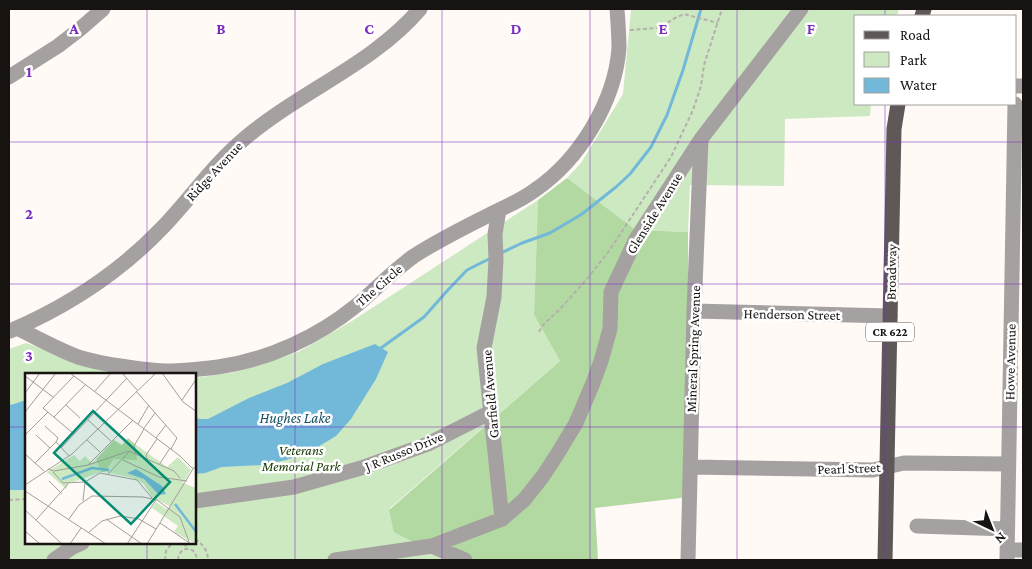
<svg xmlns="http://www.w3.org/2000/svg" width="1032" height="569" font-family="'Crimson Pro',serif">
  <rect width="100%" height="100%" fill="#fffaf6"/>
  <path fill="#cde9c1" d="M631,9H899L897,16H856V104H871L870,116L785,119L784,186L690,185L688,232L636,230L567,178L581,163L623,94Z
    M538,200L534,315L560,361L389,509L448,560H9V349L26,343L120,374H26V543H195V378L236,372L298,352L352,321Z"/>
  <path fill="#b2d9a1" d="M567,178L636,230L688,232L689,497L595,508L598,560H448L394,532L389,510L560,361L534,315L538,200Z"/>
  <path fill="#72b8d9" d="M375,344L388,352L376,379L351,419L336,436L311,451L286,460L262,465L222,467L205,473L195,474V417L199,419H208L249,398L287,383L323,364Z
    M26,400V490H9V405L14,404Z"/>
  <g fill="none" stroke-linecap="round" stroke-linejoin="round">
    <path stroke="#72b8d9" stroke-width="3" d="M501,253L522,243L550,233L582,214L616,187L630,174L651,147L667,115L683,70L701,9
      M381,348L424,317L447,291L467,270L491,258"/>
    <path stroke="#b4b0ac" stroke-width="2" stroke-dasharray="4 2.5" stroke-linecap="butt" d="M630,30L655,28L663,26L673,19L684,14L718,23
      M539,332L543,325L561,308L586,280L609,251L671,157L693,110L701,86L704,65L722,9
      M9,500L26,499
      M195,539C203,544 208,551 208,560
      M185,543L186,549
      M165,560L166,551L172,543
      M178,560C179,545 196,545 197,560"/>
    <path stroke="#a5a1a1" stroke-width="15" d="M9,77L58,46L80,29L103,9
      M1016,86H1023
      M499,210L495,234L496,259L494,297L484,348L502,519
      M694,311L890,316
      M17,328C37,338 57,349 78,357C91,361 106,364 120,366C135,368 151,371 167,371C184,371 201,369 218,367C268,360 318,337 357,305C376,289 394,270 414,256C440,239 469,225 497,211C510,205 523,199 535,190C579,160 615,102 619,48C619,35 618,22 617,9
      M10,331C66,307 120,272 162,228C190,199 213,165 244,139C300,91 372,65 420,9
      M690,467L873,470L904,463L1008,464
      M195,501L294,487L361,468L428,444L491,412
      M917,526L1007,529
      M432,546L465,560
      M1007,550H1023
      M54,560L71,548L82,543
      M335,560L432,546L502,519L524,500L543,476L558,453L576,423L593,383L601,361L610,329L611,292L636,239L701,139L801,9
      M688,560L694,311L701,139
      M1007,560L1015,104"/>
    <path stroke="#5f5859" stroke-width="15" d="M922,16L924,9
      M885,560L894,129L898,104"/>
  </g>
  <path fill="none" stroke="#7b2cbf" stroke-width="1" stroke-opacity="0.55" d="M147,9V374M295,9V560M442,9V560M590,9V560M737,9V560M885,9V16M885,104V560M9,142H1023M9,284H1023M9,427H26M195,427H1023M147,543V560"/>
  <g text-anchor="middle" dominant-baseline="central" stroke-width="5" stroke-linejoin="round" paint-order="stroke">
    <rect fill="#fff" stroke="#5c5a58" stroke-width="1" x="866" y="322.5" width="48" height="19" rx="4"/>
    <g font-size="12" font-weight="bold" fill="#161311">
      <text x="890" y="332">CR 622</text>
    </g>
    <g font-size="14" fill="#161311" stroke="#fff">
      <text transform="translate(214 171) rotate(-47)">Ridge Avenue</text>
      <text transform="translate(654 213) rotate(-58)">Glenside Avenue</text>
      <text transform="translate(891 272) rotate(-89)">Broadway</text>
      <text transform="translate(379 285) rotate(-41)">The Circle</text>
      <text transform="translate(792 314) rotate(1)">Henderson Street</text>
      <text transform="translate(693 349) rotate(-88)">Mineral Spring Avenue</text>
      <text transform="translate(1010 362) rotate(-89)">Howe Avenue</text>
      <text transform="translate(490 394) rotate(-95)">Garfield Avenue</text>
      <text transform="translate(404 451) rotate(-22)">J R Russo Drive</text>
      <text transform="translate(849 468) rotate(-2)">Pearl Street</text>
    </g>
    <g font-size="14" font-style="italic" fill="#153800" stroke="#fff">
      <text x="301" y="450">Veterans<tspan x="301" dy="16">Memorial Park</tspan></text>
    </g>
    <g font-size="15" font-style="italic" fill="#175067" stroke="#fff">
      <text x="295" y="418">Hughes Lake</text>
    </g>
  </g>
  <g transform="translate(25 373)">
    <rect width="171" height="171" fill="#fffaf6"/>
    <path d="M110,71L142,94L153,84L166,97L158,110L171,115V171L149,159L153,153L127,135L131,129L141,136L146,134L127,124L119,111L108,105L80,99L89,86ZM49,82L55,88L60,83L67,90L71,86L76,99L43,111L41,116L22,99Z" fill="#cde9c1"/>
    <path d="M103,65L110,71L112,87L89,86L80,99H76L71,86L89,67L97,72Z" fill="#b2d9a1"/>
    <path d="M111,96L137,113L141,121L134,122L119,106L102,100Z" fill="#72b8d9"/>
    <path fill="none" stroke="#72b8d9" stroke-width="2.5" d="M37,106L67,95L84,97M150,131L172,160"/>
    <path fill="none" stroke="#a29e9a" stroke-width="1" d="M45,0L155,83L167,95H172M97,0L112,17M137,0L158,29L172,39M0,3L28,24M49,3L18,35L49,61M70,18L86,0M111,18L152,65L146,76M0,20L15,0M157,27L172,5M41,32L55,45M0,39L31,0M29,44L60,12M63,47L87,69M113,51L124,32M20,53L33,65L31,69M119,55L130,40M0,62L23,39M11,62L25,75M131,65L141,52M62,67L76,80M31,69L44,83M36,75L102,5M0,81L19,98M111,81L109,73L119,56M98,87L134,104L162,108M123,89L121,82L132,66M10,90L31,69M64,91L108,47M134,92L145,75M23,96L29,98L63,92L104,78L149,98L155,105M28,99L38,110L60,109M83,101L104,79M24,108L37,121M0,112L47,81L131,0M0,118L81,171M58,128L60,109L75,100L112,107L127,125M0,137L37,171M44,146L54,132L67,123L118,124L132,127L155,144L164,169M81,146L117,171M11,147L43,111M135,150L166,171M0,158L15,171M63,160L77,148L95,143L114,146L131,156M45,171L56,155M102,171L131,127M122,171L168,96"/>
    <path fill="#068d74" fill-opacity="0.15" stroke="#068d74" stroke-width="2.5" d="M68,38L145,109L106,151L29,80Z"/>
    <rect width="171" height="171" fill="none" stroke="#161311" stroke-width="2.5"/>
  </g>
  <g font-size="16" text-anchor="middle" font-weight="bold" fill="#7b2cbf" stroke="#fff" stroke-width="5" stroke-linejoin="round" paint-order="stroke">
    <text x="74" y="34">A</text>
    <text x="221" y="34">B</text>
    <text x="369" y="34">C</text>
    <text x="516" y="34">D</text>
    <text x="663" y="34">E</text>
    <text x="811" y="34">F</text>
    <text x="29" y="77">1</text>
    <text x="29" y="219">2</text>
    <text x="29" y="361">3</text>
  </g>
  <rect width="1032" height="569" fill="none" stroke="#161311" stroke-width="20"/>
  <rect x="854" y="15" width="162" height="90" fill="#ffffff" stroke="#a2a1a0"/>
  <rect x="864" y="31" width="25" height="8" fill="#5f5859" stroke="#a2a1a0"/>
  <text x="900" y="40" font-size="15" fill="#161311">Road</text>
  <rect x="864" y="52" width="25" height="15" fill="#cde9c1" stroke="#a2a1a0"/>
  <text x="900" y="65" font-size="15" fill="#161311">Park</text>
  <rect x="864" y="78" width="25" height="15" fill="#72b8d9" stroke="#a2a1a0"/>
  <text x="900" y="90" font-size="15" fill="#161311">Water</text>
  <g transform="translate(992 529) rotate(137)" stroke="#ffffff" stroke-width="4" paint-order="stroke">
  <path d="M0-4L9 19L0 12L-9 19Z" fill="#161311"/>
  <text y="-8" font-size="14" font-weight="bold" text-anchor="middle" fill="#161311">N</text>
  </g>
</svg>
